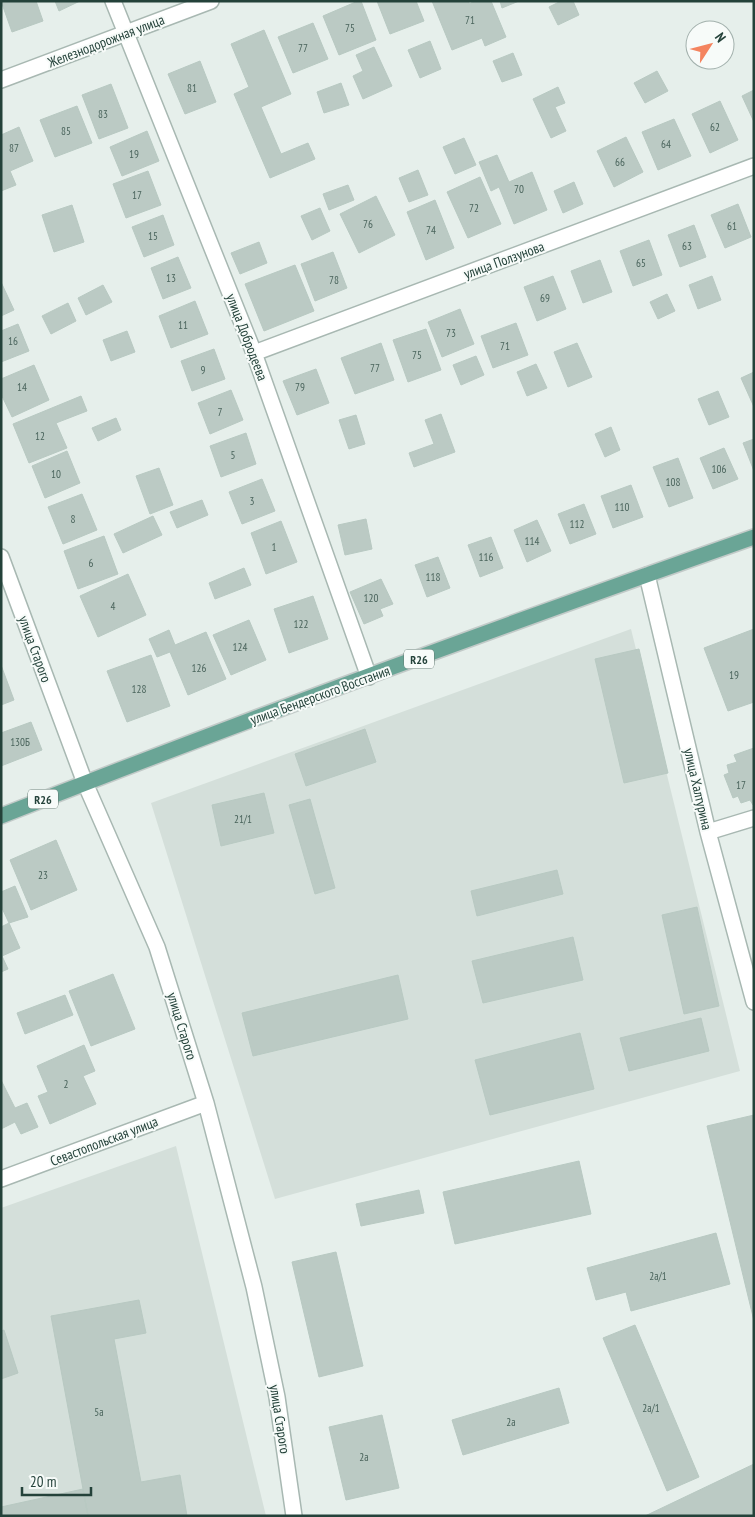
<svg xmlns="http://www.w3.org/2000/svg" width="755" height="1517" font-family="'PT Sans Narrow',sans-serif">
  <rect width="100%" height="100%" fill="#e6efeb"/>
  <path fill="#d4dfda" d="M631,629L740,1071L275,1199L151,803Z
    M176,1146L266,1516H1V1208Z"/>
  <path fill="#bbcac4" stroke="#b8c9c2" d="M1,1H36L43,21L12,32Z
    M55,1H80L59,11Z
    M358,1H361L376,40L339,55L323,16Z
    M377,1H416L424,21L390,34Z
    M432,1H469V4L475,1H491L506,37L485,46L482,38L452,50Z
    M500,1H519L502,8Z
    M561,1H573L579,15L558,25L549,7Z
    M313,23L328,59L293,73L278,37Z
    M264,30L291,94L261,107L281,154L308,143L315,159L270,178L234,94L249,87L231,44Z
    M430,41L441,69L420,78L408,50Z
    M374,47L392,86L363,99L353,76L363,71L356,55Z
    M513,53L522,75L502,82L493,61Z
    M200,61L216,102L185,114L168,74Z
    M657,71L668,91L645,103L634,83Z
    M341,83L349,105L324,113L317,92Z
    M111,84L128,128L99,139L82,95Z
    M558,87L565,103L555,107L566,131L551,138L533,99Z
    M754,90V122L742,96Z
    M720,101L738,140L710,153L692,114Z
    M77,106L92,143L55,157L40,120Z
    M674,119L691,156L658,170L642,132Z
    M19,127L33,161L10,171L16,185L1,191V135Z
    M147,131L159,161L122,176L110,147Z
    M626,137L643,172L614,187L597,151Z
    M464,138L476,165L455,174L443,147Z
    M497,155L509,182L532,172L547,210L514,224L499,187L491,191L479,162Z
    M418,170L428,195L409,202L399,178Z
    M148,171L161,205L126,218L113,184Z
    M480,177L501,224L468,238L447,192Z
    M574,182L583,204L563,213L554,191Z
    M348,185L354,200L329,210L323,194Z
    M376,196L395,235L359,253L340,214Z
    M435,200L454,248L426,260L407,212Z
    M738,204L751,237L725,248L711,215Z
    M72,205L84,242L54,252L42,215Z
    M320,208L330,231L312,240L301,216Z
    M163,215L174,245L144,257L132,227Z
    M694,225L706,257L680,267L668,235Z
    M649,240L662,275L633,286L620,251Z
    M259,242L267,263L240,274L231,253Z
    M333,252L347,288L315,301L301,264Z
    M178,257L191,288L163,299L151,268Z
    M600,260L612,292L583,303L571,271Z
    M295,265L314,311L264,331L245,284Z
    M553,276L566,309L537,321L524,287Z
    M712,276L721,300L698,309L689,285Z
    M1,282L14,310L1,316Z
    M103,285L112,302L86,315L78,298Z
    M667,294L675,311L658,319L650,302Z
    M195,301L208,334L171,348L159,316Z
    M68,303L76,321L51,334L42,316Z
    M460,309L474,344L442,357L428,322Z
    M516,323L528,355L493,368L481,336Z
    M18,324L29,351L1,362V331Z
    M426,329L441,370L408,382L393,340Z
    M127,331L135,352L111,361L103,340Z
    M381,343L394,380L355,394L341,358Z
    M577,343L592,377L568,387L554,352Z
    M214,349L225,379L192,391L181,361Z
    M476,356L484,375L461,385L453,365Z
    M536,364L547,388L527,396L517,372Z
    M34,365L49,400L12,417L1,394V379Z
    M316,369L329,403L297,415L283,381Z
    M754,372V407L741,378Z
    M231,390L243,420L210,434L198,403Z
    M718,391L729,417L709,425L698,399Z
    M81,396L87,411L56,423L67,448L29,463L13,424Z
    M441,414L455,452L414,467L409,453L434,444L425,420Z
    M356,415L365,444L349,449L339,420Z
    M116,418L121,430L98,441L92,428Z
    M611,427L620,450L605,457L595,434Z
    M246,433L256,464L221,477L210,446Z
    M754,439V471L743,443Z
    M724,448L738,479L713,489L700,458Z
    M67,451L80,483L45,498L32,466Z
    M678,458L693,498L669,507L653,467Z
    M159,468L173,505L150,514L136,476Z
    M262,479L275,511L242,524L229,492Z
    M631,485L643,517L613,528L601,496Z
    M82,494L97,530L63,544L48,507Z
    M202,500L208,515L177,528L170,512Z
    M584,504L596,534L570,544L558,514Z
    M153,516L162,535L123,553L114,534Z
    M366,519L372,549L345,555L338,525Z
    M537,520L551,551L527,562L514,530Z
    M281,521L297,562L266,574L251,533Z
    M104,536L118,574L78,589L64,551Z
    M491,537L503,568L480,577L468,545Z
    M438,557L450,588L427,597L415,565Z
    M244,568L251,585L215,599L209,583Z
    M128,574L146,615L98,637L80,596Z
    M381,579L393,604L380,609L383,616L364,624L350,592Z
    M313,596L328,639L289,653L274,609Z
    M249,620L266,660L231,675L213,635Z
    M754,629V702L728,711L704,648Z
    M169,630L175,645L206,632L226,679L188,695L170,652L157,657L149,639Z
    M639,649L668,773L624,783L595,659Z
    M151,655L170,706L127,722L107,671Z
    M1,665L14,700L1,705Z
    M31,722L42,750L1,766V733Z
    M365,729L376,762L306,786L295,754Z
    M754,748V805H753L750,800L741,803L738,796L733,798L724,775L729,773L727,765L737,762L734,755Z
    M264,793L274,833L221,846L212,805Z
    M310,799L335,888L315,894L289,805Z
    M56,840L77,890L31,910L10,860Z
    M557,870L563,894L477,916L471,891Z
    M15,886L28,917L9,923L1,906V892Z
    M697,907L719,1006L684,1014L662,915Z
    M9,923L20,948L2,956L8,969L1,972V927Z
    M573,937L583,980L483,1003L472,961Z
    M113,974L135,1029L91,1046L69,991Z
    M398,975L408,1019L253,1056L242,1013Z
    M65,995L73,1015L25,1034L17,1013Z
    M701,1018L709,1051L629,1071L620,1038Z
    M580,1033L594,1089L490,1115L475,1060Z
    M84,1045L95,1071L83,1076L96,1104L50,1124L38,1096L48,1092L37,1066Z
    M1,1080L15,1108L27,1103L38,1127L21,1134L15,1122L1,1129Z
    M754,1115V1321L707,1126Z
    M579,1161L591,1214L455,1244L443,1192Z
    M419,1190L424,1213L361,1226L356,1204Z
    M716,1233L730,1284L631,1311L626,1292L596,1300L587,1268Z
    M336,1252L363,1366L319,1377L292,1262Z
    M139,1300L146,1333L114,1339L141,1482L180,1475L187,1516H88L51,1316Z
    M635,1325L699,1477L667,1491L603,1338Z
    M4,1330L18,1373L1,1379V1331Z
    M559,1388L569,1423L463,1455L452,1420Z
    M382,1415L399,1488L346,1500L329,1427Z
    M754,1464V1516H645Z
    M83,1489L88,1516H1V1507Z"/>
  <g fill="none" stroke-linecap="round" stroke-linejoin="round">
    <defs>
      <path id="minor" d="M113,1L254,353L369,677
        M1,80L211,1
        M254,353L754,166
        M1,557L85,783L157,947L206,1103L254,1287L277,1397L294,1516
        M647,575L708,832L754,1002
        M708,832L754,818
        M1,1179L206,1103"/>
      <path id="major" d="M1,816C250,718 501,626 754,537"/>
    </defs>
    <use href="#minor" stroke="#a8b8b2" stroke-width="18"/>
    <use href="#major" stroke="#c2cac8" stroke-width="18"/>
    <use href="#minor" stroke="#fff" stroke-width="15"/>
    <use href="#major" stroke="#6aa596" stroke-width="15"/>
  </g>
  <g text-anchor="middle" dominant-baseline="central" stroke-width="4" stroke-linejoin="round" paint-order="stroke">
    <g font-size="11" fill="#4a645c">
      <text x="470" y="20">71</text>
      <text x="350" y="28">75</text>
      <text x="303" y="48">77</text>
      <text x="192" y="88">81</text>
      <text x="103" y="114">83</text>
      <text x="715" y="127">62</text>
      <text x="66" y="131">85</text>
      <text x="666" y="144">64</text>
      <text x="14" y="148">87</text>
      <text x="134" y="154">19</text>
      <text x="620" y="162">66</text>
      <text x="519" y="189">70</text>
      <text x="137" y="195">17</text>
      <text x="474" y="208">72</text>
      <text x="368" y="224">76</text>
      <text x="732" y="226">61</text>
      <text x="431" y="230">74</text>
      <text x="153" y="236">15</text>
      <text x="687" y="246">63</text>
      <text x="641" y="263">65</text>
      <text x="171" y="278">13</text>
      <text x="334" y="280">78</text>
      <text x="545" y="298">69</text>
      <text x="183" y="325">11</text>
      <text x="451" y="333">73</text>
      <text x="13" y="341">16</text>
      <text x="505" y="346">71</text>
      <text x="417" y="355">75</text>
      <text x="375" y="368">77</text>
      <text x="203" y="370">9</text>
      <text x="22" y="387">14</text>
      <text x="300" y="387">79</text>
      <text x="220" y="412">7</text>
      <text x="40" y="436">12</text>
      <text x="233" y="455">5</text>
      <text x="719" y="469">106</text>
      <text x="56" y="474">10</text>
      <text x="673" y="482">108</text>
      <text x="252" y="501">3</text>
      <text x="622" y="507">110</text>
      <text x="73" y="519">8</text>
      <text x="577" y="524">112</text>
      <text x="532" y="541">114</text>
      <text x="274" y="547">1</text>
      <text x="486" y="557">116</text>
      <text x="91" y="563">6</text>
      <text x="433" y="577">118</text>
      <text x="371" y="598">120</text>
      <text x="113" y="606">4</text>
      <text x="301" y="624">122</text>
      <text x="240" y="647">124</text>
      <text x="199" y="668">126</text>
      <text x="734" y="675">19</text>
      <text x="139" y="689">128</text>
      <text x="20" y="742">130Б</text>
      <text x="741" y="785">17</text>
      <text x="243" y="819">21/1</text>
      <text x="43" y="875">23</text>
      <text x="66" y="1084">2</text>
      <text x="658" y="1276">2а/1</text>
      <text x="651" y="1408">2а/1</text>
      <text x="99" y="1412">5а</text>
      <text x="511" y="1422">2а</text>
      <text x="364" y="1457">2а</text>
    </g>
    <g fill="#f7fbf9" stroke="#637a73" stroke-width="1">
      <rect x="404" y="649.5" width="30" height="19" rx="4"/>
      <rect x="28" y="789.5" width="30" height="19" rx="4"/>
    </g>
    <g font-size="12" font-weight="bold" fill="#24423a">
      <text x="419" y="659">R26</text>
      <text x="43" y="799">R26</text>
    </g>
    <g font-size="14" fill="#24423a" stroke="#f7fbf9">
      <text transform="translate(106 41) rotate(-21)">Железнодорожная улица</text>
      <text transform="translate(504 260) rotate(-20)">улица Ползунова</text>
      <text transform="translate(247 337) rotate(69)">улица Добродеева</text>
      <text transform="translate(35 649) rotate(70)">улица Старого</text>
      <text transform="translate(320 695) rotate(-20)">улица Бендерского Восстания</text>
      <text transform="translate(698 789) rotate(77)">улица Халтурина</text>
      <text transform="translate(182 1026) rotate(73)">улица Старого</text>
      <text transform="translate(104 1141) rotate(-21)">Севастопольская улица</text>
      <text transform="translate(280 1419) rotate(81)">улица Старого</text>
    </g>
  </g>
  <rect width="755" height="1517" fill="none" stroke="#24423a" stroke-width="5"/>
  <g transform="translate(710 45) rotate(54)"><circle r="24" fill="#f7fbf9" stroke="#a3b1ad"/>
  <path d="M0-4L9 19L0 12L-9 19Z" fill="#f4845f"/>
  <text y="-8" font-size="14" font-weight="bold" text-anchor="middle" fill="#24423a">N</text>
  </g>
  <path d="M22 1487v8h69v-8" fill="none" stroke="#24423a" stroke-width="2.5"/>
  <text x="30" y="1487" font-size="15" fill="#24423a" stroke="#f7fbf9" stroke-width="4" paint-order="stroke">20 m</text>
</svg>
